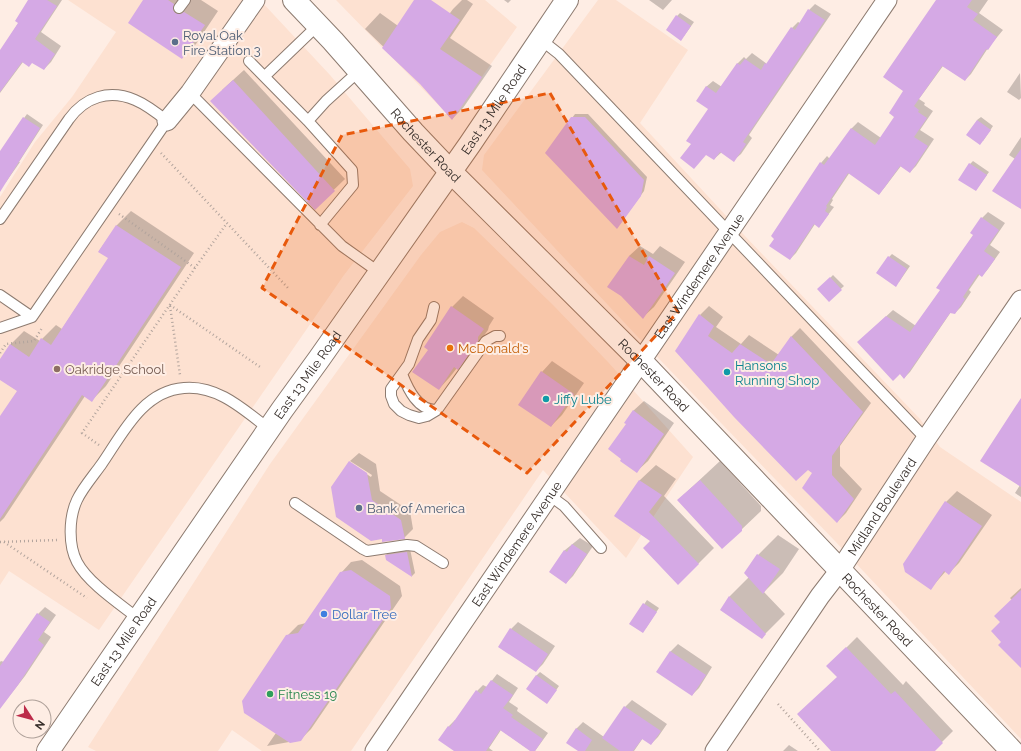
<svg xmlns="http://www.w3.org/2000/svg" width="1021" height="751" font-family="Raleway,sans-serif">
  <rect width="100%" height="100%" fill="#feede4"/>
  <path fill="#fde1d1" d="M68,0H260L330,75L410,169L413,186L344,275L99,630L9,571L0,585V197L35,142L72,97L116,32Z
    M336,0H485L517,27L452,119Z
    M598,0H616L688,50L640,123L744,235L920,419L940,447L1021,502V739L834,540L636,335L482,170L484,155Z
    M462,222L474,228L553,305L608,362L693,457L626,558L543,470L351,751H262L232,730L218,751H96L88,747L270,464L421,255L440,232Z"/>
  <path fill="#0003" d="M29,0H62L41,32L61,46L51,62L44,69L33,62H23L0,93V52L19,22Z
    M144,0H201L218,11L196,44L182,58Z
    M462,0H467L473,4L450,38L492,66L463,108L452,119L421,83L365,29L380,13L426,46L453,9Z
    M504,0H511L508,3Z
    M649,0H672L663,10Z
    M937,0H988L979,13L1003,30L988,48L971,74L965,80L943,66L919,99L925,103L924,105L933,111L920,130L934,139L916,166L910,172L901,166L885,187L879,194L850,172L832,199L833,200L830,205L834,207L819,227L815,224L796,253L790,259L821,163L827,156L830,159L852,128L858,122L881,138L896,116Z
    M815,4L831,14L749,135L752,138L741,154L734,160L722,152L714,159L693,144L709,109L706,87L713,81L722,87L737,64L744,57L746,59L752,53L767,64L792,28L798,22L800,23L809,10Z
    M680,13L694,22L684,36L677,16Z
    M244,70L345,179L315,208L222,90Z
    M1020,73L1021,98L1019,100L1007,92Z
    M27,114L43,125L19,162H20L6,182L0,178V156L14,132Z
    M575,114H588L647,177L644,191L620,224L572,118Z
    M981,117L993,126L983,141L977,120Z
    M1021,137V207L1015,159L1009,155Z
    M973,161L989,172L976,190L970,164Z
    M131,211L194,253L106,386L92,400L85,396L4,518L0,522V418L18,391L0,379V361L10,345L24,331L40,341L56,325L62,329L109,258L99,251L117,225Z
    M988,212L1005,223L990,245L1000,252L988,269L982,276L980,274L969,290L971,292L961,307L955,313L951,312L910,372L904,378L865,336L893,310L916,326L941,290L974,235L982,218Z
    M640,246L653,254L660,246L685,262L654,307L643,317L629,256Z
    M892,254L910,266L899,282L889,257Z
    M833,275L844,286L829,300L819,289Z
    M463,296L494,318L489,326L488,330L468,358L458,368H457L449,378L439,389L429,350L452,307Z
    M709,306L723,317L716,327L741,344L749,335L779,355L791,337L800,328L871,403L840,446V466L862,489L846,513L837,522L813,473L735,416L700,315Z
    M552,361L584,383L562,415L551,426L542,372Z
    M1021,399V497L1015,493L1020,485Z
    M644,401L674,423L648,461L637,471L633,411Z
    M359,453L376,464L380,491L410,511L413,529L404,538L383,541L350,463L371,477L372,475L350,461Z
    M720,461L761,506V511L741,530L678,500Z
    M656,465L676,479L664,496L714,548L698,564L652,541L616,516L640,480Z
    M957,491L992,515L959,563L949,573L946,571L931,588L946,502Z
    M778,535L799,549L783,573L764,592L785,614L762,637L721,610L730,596L749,577L746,573L758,555Z
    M580,538L593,546L573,576L566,583L550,572L565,550Z
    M410,549L415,573L412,576L386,555L389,552Z
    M362,560L400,586L402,596L311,729L300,740L267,746L276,733L287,636L298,625L306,623L341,573L351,562Z
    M1021,588V654L1002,642L1001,622L1012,600L1010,598Z
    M647,600L659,608L646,628L631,624Z
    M45,607L56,615L44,632L51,637L25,676L0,708V662L1,661L4,662L38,614Z
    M518,622L555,646L543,664L536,671L499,647L511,629Z
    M857,637L903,685L906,681L953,731L933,751H832L838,677L828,666Z
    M678,644L712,667L699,688L692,695L658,672L671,651Z
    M540,672L559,686L550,699L536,676Z
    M497,674L518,688L509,702L518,708L517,711L548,733L535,751H531L501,730L489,748L493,751H455L449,726L455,720L456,721L477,691L483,685L487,687Z
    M632,700L667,724L658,737L651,744L643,738L634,751H579L576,729L583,722L604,737L625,707Z
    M789,745L798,751H783Z"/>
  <path fill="#d5a9e5" d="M28,0H47L57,6L35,39L55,54L44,70L32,63L29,67L22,62L0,92V50L18,23L15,21Z
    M143,0H168L174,4L173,10L175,13L181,14L184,12L205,25L182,59L128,23Z
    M414,0H431L460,20L440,49L482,77L452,120L420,84L382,48Z
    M936,0H972L967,7L978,14L973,20L997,37L988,50L986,49L965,81L942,66L914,106L919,110L918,112L927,118L914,137L928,146L910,173L900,166L879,195L848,173L826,206L827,207L825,211L829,214L819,228L814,224L790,260L769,246L774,239L771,236L820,162L824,165L851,128L875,145L894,117L889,113L903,91L883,77Z
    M808,9L825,20L743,142L746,144L734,162L720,152L714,160L706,155L694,169L680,158L691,144L686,141L708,109L696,101L706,86L716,93L737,63L740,65L745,59L761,70L765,63L766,64L791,27L795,30Z
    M676,15L691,26L681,41L666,30Z
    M233,80L335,191L315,210L210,101Z
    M23,117L40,128L0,192V151Z
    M571,117H585L644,180L641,196L617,229L545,153Z
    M977,120L991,130L980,145L966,135Z
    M1021,149V209L992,191Z
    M969,163L987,175L976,191L958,180Z
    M981,217L999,230L984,251L995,259L982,277L978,274L963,297L965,299L955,314L950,313L904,379L900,374L893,381L857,342L886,316L910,332L940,290L936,288L973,235L970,233Z
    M116,225L181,267L92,402L82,395L0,519V416L17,391L0,380V359L10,344L29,357L41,338L51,345L108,258L98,252Z
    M629,256L644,265L649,256L675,273L643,319L621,296L607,287Z
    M888,256L907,269L896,287L876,273Z
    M830,277L842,290L829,302L817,289Z
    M451,306L484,329L478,337V341L458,370L454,367L439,390L412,372L428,350L424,347Z
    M699,314L714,326L708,336L732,353L740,344L771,364L791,336L863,412L832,456V475L854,499L837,523L802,488L812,473L808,470L796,481L734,417L675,351Z
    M541,371L574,394L551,427L518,405Z
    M1021,398V487L980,461Z
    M633,410L664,434L637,473L620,461L621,459L608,449L626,424L624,423Z
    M349,461L367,473L372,500L401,520L405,539L382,542V539L371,541L336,517L331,487Z
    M639,480L662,495L649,512L699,564L678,585L643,548L650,541L614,516Z
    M700,480L742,526V531L722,549L677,500Z
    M945,501L982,526L949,575L944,571L931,590L905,572L903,564Z
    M572,544L587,554L566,584L549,572L564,550L567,552Z
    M407,552L412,577L386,560L385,555Z
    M757,554L780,569L763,594L744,573Z
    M351,570L390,596L391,608L301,741L290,743L244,713L242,701L286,635L298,633L340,572Z
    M1021,590V668L998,645L1001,642L991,631L1000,622L994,616Z
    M729,596L766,634L762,639L720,610Z
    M643,603L657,612L643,633L629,624Z
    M37,613L50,622L38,640L44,645L18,685L0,709V666Z
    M510,628L548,654L536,672L498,647Z
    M846,647L891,694L895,691L943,743L935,751H831L797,714L837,677L826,666Z
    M670,651L706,675L692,696L656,672Z
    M536,675L557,690L547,704L526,689Z
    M491,680L513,695L503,708L513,715L511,717L543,739L535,751H530L500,730L486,751H454L438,740L448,726L450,727L476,690L481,694Z
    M624,706L661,731L651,745L642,739L633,751H620L602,738Z
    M576,728L592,740L585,751H578L566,743Z"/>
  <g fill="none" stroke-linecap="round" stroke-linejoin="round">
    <defs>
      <path id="service" d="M179,8L185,0
        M540,39L559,54L926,439
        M249,61L308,121L326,101L359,71
        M265,76L317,26
        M190,93L342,246L380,273
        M308,121L352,170L353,185L320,225
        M0,219L69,119C85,97 109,89 135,100C147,105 157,113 167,121L32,317L0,328
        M0,295L32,317
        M434,307L431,320L418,339L409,364L391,389V396L394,404L401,411L409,415L419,418L427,416L437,410L486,341L495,336H500
        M402,374C408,389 418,411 437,410
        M549,495L564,506L601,548
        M295,503L363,549L367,551L407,545L416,546L443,563
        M139,619C120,604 88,583 77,562C68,545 69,517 77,500C82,489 93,476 101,465C122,435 142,391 184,388C218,385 244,410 269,429"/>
      <g id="minor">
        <path d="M167,121L190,93L255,0"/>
        <path id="s1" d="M375,751L887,0"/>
        <path id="s2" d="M715,751L820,596L840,570L926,439L1021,300"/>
      </g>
      <g id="secondary">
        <path id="s3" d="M294,0L333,41L413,132L451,172L642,362L1012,751"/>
        <path id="s4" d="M48,751L282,410L319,359L470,144L567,0"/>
      </g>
    </defs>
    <use href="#service" stroke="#8d7b70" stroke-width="12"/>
    <use href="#minor" stroke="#8d7b70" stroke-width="21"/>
    <use href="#secondary" stroke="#8d7b70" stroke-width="24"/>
    <path stroke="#b2a49d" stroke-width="2.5" stroke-dasharray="1 3" stroke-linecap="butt" d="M161,153L288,288
      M119,214L195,268
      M170,305L260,367
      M170,306L180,375
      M0,353L6,344L34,341L42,328
      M99,445L82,433L195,268L227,223
      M0,542L57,540
      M4,542L87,598
      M778,704L820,751"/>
    <use href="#service" stroke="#fff" stroke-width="10"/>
    <use href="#minor" stroke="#fff" stroke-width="19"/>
    <use href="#secondary" stroke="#fff" stroke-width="22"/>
  </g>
  <path fill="#e8590c" fill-opacity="0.2" stroke="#e8590c" stroke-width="3" stroke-dasharray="8 5" stroke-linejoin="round" d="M550,93L678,312L527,473L262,288L342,135Z"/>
  <g fill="#5c6f8a" stroke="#feede4" stroke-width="1.5">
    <circle cx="175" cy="42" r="4"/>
    <circle cx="359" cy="508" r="4"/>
  </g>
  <circle fill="#e8710a" stroke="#feede4" stroke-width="1.5" cx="450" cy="348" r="4"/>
  <circle fill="#8d6e63" stroke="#feede4" stroke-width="1.5" cx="57" cy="369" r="4"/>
  <g fill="#0f9aa8" stroke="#feede4" stroke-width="1.5">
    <circle cx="727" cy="372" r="4"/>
    <circle cx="546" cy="399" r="4"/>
  </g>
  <circle fill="#3f7fe0" stroke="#feede4" stroke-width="1.5" cx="324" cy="614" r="4"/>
  <circle fill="#2e9e5b" stroke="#feede4" stroke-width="1.5" cx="270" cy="694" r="4"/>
  <g text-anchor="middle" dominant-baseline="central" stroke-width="4" stroke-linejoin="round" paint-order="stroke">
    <g font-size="13" fill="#4e5e75" stroke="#feede4" text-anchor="start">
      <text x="183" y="35">Royal Oak<tspan x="183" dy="15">Fire Station 3</tspan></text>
      <text x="367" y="508">Bank of America</text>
    </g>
    <g font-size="13" fill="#352d29" stroke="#feede4">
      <text stroke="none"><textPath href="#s4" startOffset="781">East 13 Mile Road</textPath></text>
      <text stroke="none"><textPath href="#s3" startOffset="196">Rochester Road</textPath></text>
      <text stroke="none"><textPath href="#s1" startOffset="575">East Windemere Avenue</textPath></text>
      <text stroke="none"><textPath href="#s4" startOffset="457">East 13 Mile Road</textPath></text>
      <text stroke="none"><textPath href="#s3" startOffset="520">Rochester Road</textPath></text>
      <text stroke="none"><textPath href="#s2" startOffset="296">Midland Boulevard</textPath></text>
      <text stroke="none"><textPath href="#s1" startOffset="251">East Windemere Avenue</textPath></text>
      <text stroke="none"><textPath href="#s3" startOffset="844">Rochester Road</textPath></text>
      <text stroke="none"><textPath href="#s4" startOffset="133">East 13 Mile Road</textPath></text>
    </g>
    <g font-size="13" fill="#c56008" stroke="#feede4" text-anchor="start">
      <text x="458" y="348">McDonald's</text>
    </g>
    <g font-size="13" fill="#0d838f" stroke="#feede4" text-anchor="start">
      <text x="735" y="365">Hansons<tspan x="735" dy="15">Running Shop</tspan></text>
      <text x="554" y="399">Jiffy Lube</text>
    </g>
    <g font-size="13" fill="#785e54" stroke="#feede4" text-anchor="start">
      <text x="65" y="369">Oakridge School</text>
    </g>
    <g font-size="13" fill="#366cbe" stroke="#feede4" text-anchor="start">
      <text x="332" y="614">Dollar Tree</text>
    </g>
    <g font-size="13" fill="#27864d" stroke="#feede4" text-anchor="start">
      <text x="278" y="694">Fitness 19</text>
    </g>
  </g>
  <g transform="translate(32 719) rotate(126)"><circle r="19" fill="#feede4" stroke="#aea099"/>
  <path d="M0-3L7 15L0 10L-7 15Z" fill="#bc2b49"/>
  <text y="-6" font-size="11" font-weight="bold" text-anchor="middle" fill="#352d29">N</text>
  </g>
</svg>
